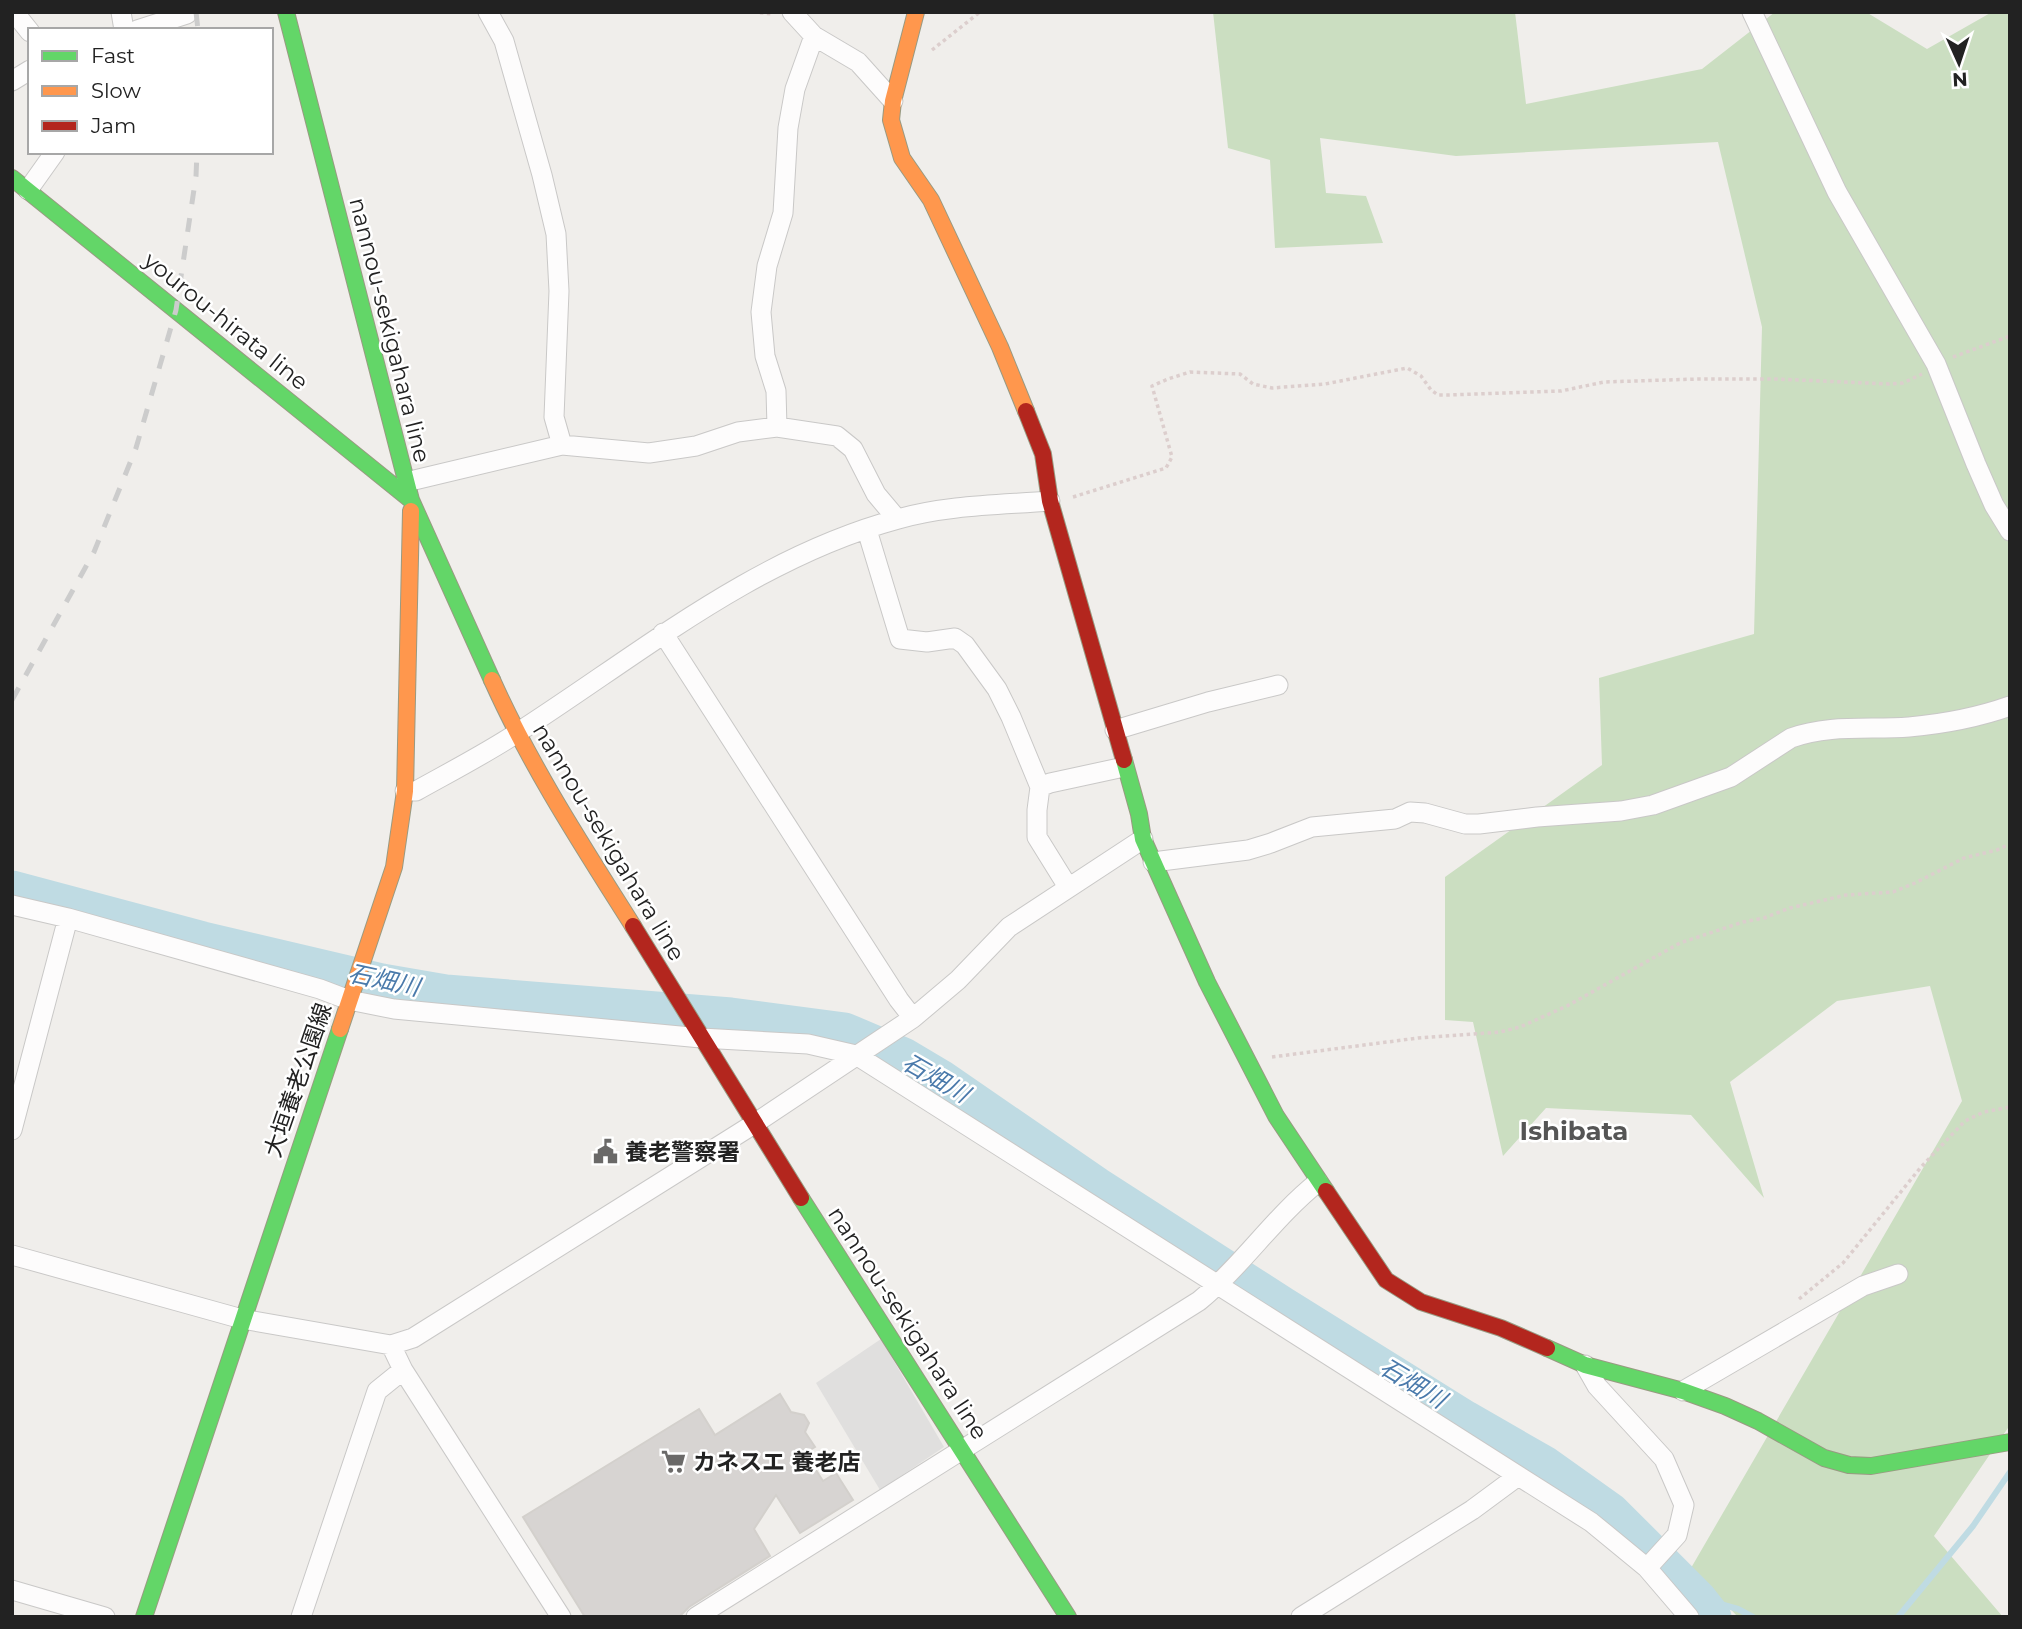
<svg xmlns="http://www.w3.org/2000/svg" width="2022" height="1629" font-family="Montserrat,'Noto Sans JP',sans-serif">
  <rect width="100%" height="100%" fill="#f0eeeb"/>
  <path fill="#cbdec1" d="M1213,12H1515L1526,104L1702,69L1775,12H1866L1927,49L1992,12H2010V1425L1934,1536L2003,1617H1738L1691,1568L1962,1101L1930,986L1837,1001L1730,1082L1764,1198L1691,1115L1546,1108L1503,1156L1473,1022L1445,1020V877L1602,765L1599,678L1754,634L1762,327L1718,142L1456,156L1320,138L1326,193L1366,196L1383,243L1275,248L1270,160L1228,148Z"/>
  <path fill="#e0dfde" d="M881,1339L944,1447L880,1490L816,1383Z"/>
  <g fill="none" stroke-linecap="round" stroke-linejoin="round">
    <path stroke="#bfdbe3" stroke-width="6" d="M1699,1598L1738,1609L1753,1617
      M1898,1617L1973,1526L2010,1472"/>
    <path stroke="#bfdbe3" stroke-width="35" d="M12,888L203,939L382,981L446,992L731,1015L845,1030L904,1055L941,1077L1098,1185L1283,1304L1466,1418L1546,1464L1612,1511L1699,1598L1714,1617"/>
  </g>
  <path fill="#d7d4d2" stroke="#d3d0cc" stroke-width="2" d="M780,1394L791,1412L804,1415L809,1423L805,1432L815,1447L805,1453L823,1481L836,1473L853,1500L800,1533L776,1495L754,1529L770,1556L689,1607L679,1617H585L523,1517L699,1409L715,1435Z"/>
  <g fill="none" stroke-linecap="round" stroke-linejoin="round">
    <defs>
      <path id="street" d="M14,12L30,32
        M121,12L124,30
        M488,12L504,41L542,175L556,234L559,291L554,417L562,445
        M792,12L814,36L858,62L893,101
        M1752,12L1837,192L1936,364L1976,464L1994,505L2010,531
        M137,30L187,14
        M12,81L30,70
        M28,190L55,152
        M777,427L776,391L765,356L761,312L767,266L783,213L788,128L795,89L814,36
        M406,482L562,445L649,453L696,446L738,432L777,427L837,436L853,449L876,494L897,519
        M867,530L900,639L927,642L955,638L965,645L997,689L1011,717L1040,787L1037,810V837L1068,887
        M663,633L899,1000L913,1018
        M1115,730L1208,702L1278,685
        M1040,787L1050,783L1124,767
        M405,791H416C450,772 485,754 517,733C640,654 754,558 898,519C947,505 1000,505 1050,501
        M1153,862L1248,850L1271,843L1312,827L1395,819L1410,812L1425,813L1465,824H1479L1537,817L1621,811L1653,805L1731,777L1791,738C1829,724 1870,730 1909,727C1942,724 1979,717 2010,706
        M12,905L68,918L320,989L349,1000L394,1009L701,1038L808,1044L856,1055L1591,1522L1647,1568L1689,1617
        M12,1130L68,918
        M12,1255L242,1319L391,1345L413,1338L754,1124L913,1018L958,980L1009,927L1143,839
        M391,1345L403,1370L561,1617
        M1585,1365L1597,1386L1664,1459L1684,1505L1677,1535L1647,1568
        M1683,1391L1863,1286L1898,1274
        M12,1590L105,1617
        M301,1617L377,1391L403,1370
        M696,1617L1199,1301C1242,1266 1274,1217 1318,1182
        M1301,1617L1472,1510L1518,1476"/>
      <path id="fast" d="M286,12L411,500L492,680
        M12,178L411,500
        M1124,760L1139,814L1143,839L1207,982L1276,1116L1326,1191
        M801,1198L1068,1617
        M1547,1348L1585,1365L1683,1391L1725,1406L1758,1421L1824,1458L1849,1465L1871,1466L2010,1442
        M144,1617L340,1029"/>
      <path id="slow" d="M916,12L893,101L891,120L902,158L931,200L1000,347L1026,411
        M492,680C531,767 582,845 633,926
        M340,1029L394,867L405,791L411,511"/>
      <path id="jam" d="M1026,411L1043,454L1050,501L1124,760
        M633,926L801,1198
        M1326,1191L1386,1280L1421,1302L1501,1328L1547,1348"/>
    </defs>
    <use href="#street" stroke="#c9c8c7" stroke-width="21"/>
    <use href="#fast" stroke="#999a82" stroke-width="18"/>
    <use href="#slow" stroke="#999a82" stroke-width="18"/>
    <use href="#jam" stroke="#999a82" stroke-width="18"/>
    <path stroke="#dccecd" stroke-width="3.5" stroke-dasharray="3.5 3.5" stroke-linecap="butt" d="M753,12L773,14
      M932,50L980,12
      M1953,357L2010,336
      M1073,497L1166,468L1172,457L1152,386L1168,379L1190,372L1240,374L1253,384L1272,388L1325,384L1407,368L1421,376L1431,390L1438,395H1448L1561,391L1604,382L1698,379H1776L1889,384L1903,383L1922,374
      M1272,1057L1418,1038L1500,1032L1520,1027L1567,1006L1680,943L1743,922L1764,918L1790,908L1846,895L1893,892L1915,883L1964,858L1997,850L2010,844
      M1799,1299L1843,1263L1921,1167L1965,1121L1984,1112L2010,1107"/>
    <use href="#street" stroke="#fdfcfc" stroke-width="19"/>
    <use href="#fast" stroke="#63d668" stroke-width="16"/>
    <use href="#slow" stroke="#ff974d" stroke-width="16"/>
    <use href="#jam" stroke="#b3261e" stroke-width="16"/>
    <path stroke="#ccc" stroke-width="5" stroke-dasharray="14 14" stroke-linecap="butt" d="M196,12L198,30
      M12,700L94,552L136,448L176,310L196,176L197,152"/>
  </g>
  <defs>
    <symbol id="civic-bare" viewBox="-9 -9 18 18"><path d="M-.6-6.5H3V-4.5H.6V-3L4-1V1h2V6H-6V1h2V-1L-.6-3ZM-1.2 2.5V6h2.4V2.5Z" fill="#6a6968" stroke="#fff" stroke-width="2.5" paint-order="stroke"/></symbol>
    <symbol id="supermarket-bare" viewBox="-9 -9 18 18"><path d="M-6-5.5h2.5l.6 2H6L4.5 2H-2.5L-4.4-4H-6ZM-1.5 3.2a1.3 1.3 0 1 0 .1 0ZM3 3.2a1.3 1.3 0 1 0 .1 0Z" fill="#6a6968" stroke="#fff" stroke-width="2.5" paint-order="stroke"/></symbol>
  </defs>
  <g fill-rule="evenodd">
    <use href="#civic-bare" x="588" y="1134" width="35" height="35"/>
    <use href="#supermarket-bare" x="656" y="1444" width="35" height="35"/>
  </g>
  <g text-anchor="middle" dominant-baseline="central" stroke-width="5" stroke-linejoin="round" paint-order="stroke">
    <g font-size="23" fill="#222" stroke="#fff">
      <text transform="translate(226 321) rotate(39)">yourou-hirata line</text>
      <text transform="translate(390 330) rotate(76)">nannou-sekigahara line</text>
      <text transform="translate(609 842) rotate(59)">nannou-sekigahara line</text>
      <text transform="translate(298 1080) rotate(-71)">大垣養老公園線</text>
      <text transform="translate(908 1323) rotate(57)">nannou-sekigahara line</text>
    </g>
    <g font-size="23" font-weight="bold" fill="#222" stroke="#fff" text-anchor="start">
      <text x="625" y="1152">養老警察署</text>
      <text x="693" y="1462">カネスエ 養老店</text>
    </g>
    <g font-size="24" font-style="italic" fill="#4a7aab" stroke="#fff">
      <text transform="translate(384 980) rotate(12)">石畑川</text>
      <text transform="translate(936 1078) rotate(30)">石畑川</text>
      <text transform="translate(1413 1383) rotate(31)">石畑川</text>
    </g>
    <g font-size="26" font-weight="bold" fill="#555" stroke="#fff">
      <text x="1574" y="1131">Ishibata</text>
    </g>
  </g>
  <rect width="2022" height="1629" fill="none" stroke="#222222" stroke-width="28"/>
  <rect x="28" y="28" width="245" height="126" fill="#ffffff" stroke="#a7a7a7" stroke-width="2"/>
  <rect x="42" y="51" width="35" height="10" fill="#63d668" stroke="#a7a7a7" stroke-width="2"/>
  <text x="91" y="63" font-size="21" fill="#222222">Fast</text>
  <rect x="42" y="86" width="35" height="10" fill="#ff974d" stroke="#a7a7a7" stroke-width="2"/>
  <text x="91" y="98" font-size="21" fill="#222222">Slow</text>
  <rect x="42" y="121" width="35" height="10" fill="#b3261e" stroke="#a7a7a7" stroke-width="2"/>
  <text x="91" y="133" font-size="21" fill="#222222">Jam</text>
  <g transform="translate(1959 63) rotate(177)" stroke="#ffffff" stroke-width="5" paint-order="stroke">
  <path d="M0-5L12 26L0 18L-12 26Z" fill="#222222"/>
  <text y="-10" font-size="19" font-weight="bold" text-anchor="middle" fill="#222222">N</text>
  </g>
</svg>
